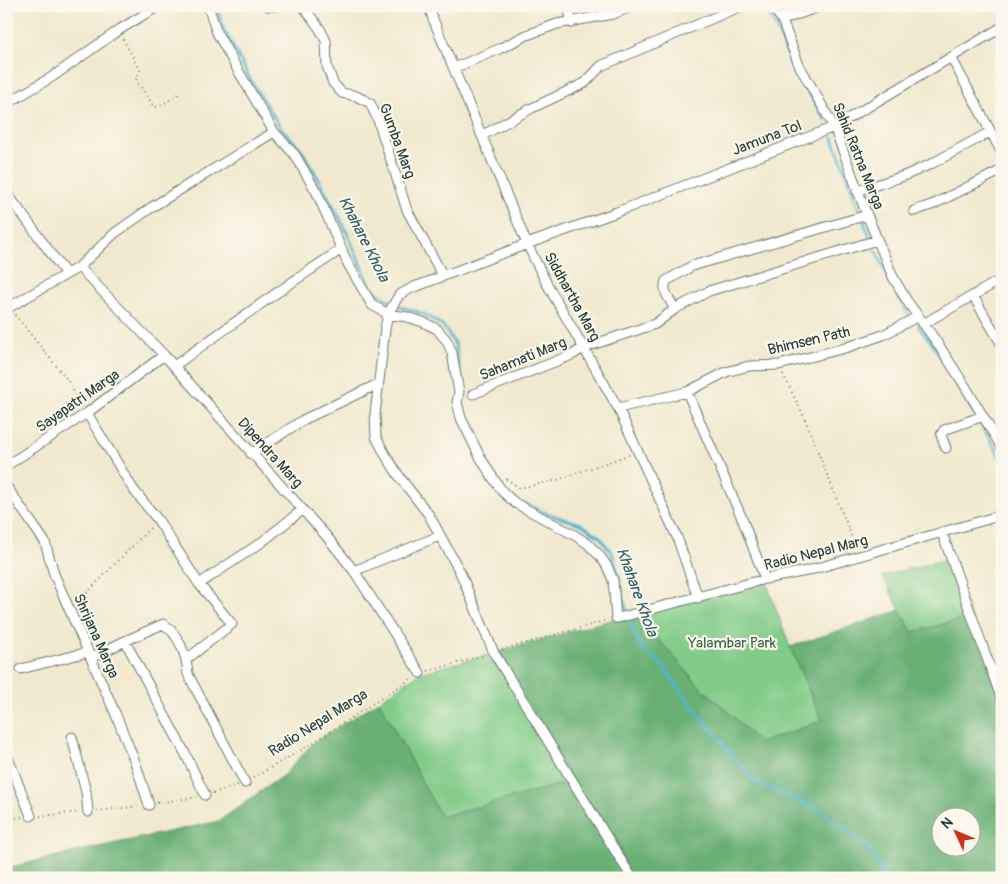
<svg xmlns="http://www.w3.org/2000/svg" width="1008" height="884" font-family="Pangolin,sans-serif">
  <rect width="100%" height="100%" fill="#fbf7ec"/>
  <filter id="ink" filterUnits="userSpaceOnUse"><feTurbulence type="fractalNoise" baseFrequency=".02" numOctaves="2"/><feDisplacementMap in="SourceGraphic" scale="10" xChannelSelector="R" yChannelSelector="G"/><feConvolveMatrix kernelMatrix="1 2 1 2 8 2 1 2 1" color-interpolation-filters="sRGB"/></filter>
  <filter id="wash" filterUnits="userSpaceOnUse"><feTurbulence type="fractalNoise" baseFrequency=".0096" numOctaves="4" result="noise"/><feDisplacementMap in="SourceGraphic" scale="20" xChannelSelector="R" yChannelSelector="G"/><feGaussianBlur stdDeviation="1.12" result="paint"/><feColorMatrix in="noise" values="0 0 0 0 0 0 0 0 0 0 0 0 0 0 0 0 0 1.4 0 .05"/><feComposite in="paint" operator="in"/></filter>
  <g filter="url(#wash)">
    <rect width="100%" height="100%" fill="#f1e9cf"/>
    <path fill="#82cc89" stroke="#50845e" d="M950,558L971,617L912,632L882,576Z
      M765,579L790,647L822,721L760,743L727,710L702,689L635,613Z
      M494,653L572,781L441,817L379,701L420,673Z"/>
    <path fill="#69b075" stroke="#447654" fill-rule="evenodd" d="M900,610L912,632L971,617L1002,700V878H6V868L84,850L219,821L285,774L313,743L379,701L441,817L572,781L494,653L635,613L702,689L727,710L760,743L822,721L790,647ZM940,816H970V846H940Z"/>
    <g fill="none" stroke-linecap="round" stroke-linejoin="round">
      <path stroke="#52b5d0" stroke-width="3" d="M216,6L223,28L251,81L281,128L301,149L315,173L343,224L371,287L381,296L402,307L424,314L443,326L455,344L461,378
        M763,6L774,23L792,66L825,119
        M833,138L861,214
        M864,222L871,240
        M876,250L897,296L910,317
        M918,326L932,343L1002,460
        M526,504L548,514L581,524L600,537L612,553L618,573L625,605L632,629L641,646L661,664L695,710L755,782L818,809L869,848L885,878"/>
    </g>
  </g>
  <g filter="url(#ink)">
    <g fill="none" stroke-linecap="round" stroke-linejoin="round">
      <defs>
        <path id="minor" d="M208,6L217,33L239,72L274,132L295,155L317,193L348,264L372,305L388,314L407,317L423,322L437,329L447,341L452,353L456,376L459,392L457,402L461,418L480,457L495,481L503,492L515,503L576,536L588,544L600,556L607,566L613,580L616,618
          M268,6H277
          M303,6L320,29L326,41L327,66L333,83L342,93L356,96L370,103L378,120L407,210L443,276
          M429,6L433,19L527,244L547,284L618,408L677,537L698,598
          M568,6L572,23
          M772,6L782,20L799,65L834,127L867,215L893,277L907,301L936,341L965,386L1002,448
          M782,20L821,6
          M951,57L1002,153
          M454,68L499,49L527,35L557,24L613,14L633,6
          M6,104L52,77L119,30L158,6
          M483,135L532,108L585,83L601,66L741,6
          M857,191L904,176L931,164L990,132
          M6,192L66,274
          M914,211L934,204L1002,170
          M79,267L164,355L328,538L354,571L420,673
          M973,296L1002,345
          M6,309L79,267L115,233L152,207L274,132
          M675,309C670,300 662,291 666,281L692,266L867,215
          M923,324L1002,279
          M174,366C229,326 285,286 342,249
          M687,392L741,516L765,579
          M473,394L572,355L583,348L655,324L675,309L709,291L877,240
          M618,408L687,392L726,372L749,366L779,365L845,348L883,335L917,317
          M87,413L133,489L158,520L199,584L232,624L187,659
          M946,448L941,435L944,430L983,416
          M251,454L303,420L378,384
          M6,466L87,413L164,355
          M6,486L45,542L54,574L70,611L116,715L135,762L149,805
          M942,533L1002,700
          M354,571L439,536
          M199,584L262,542L302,510
          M618,618L765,579L807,571L1002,515
          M125,641L163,624C179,633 187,657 188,674L245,783
          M91,658L125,641L186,755L205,795
          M21,669L88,652
          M72,737L86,792L88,812
          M6,753L31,816
          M632,878L494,653L460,572L429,515L401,479L386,456L376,437L375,414L385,329L388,314L399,295L412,288L527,244L617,212L834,127L1002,27"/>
      </defs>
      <use href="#minor" stroke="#68796a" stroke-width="11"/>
      <path stroke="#68796a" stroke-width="2" stroke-dasharray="1 4" stroke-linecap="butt" d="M123,39L140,70L136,80L153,105L156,107L160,106L179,94
        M15,315L66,378L82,405
        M783,374L804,417L856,547
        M506,479L520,488L557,480L631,454
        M76,604L151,527
        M502,650L608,620
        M428,671L486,655
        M253,778L313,743L412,678
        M213,793L238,785
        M157,803L197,797
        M97,811L140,806
        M40,816L80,812
        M6,819L23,817"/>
      <use href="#minor" stroke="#fff" stroke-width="9"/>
    </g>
  </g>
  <g text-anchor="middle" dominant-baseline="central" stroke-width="4.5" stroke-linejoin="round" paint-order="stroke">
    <g font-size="15" fill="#1f3d34" stroke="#fbf7ec">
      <text transform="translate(767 138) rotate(-21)">Jamuna Tol</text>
      <text transform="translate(397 141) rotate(70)">Gumba Marg</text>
      <text transform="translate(858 156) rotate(68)">Sahid Ratna Marga</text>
      <text transform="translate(572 297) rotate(61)">Siddhartha Marg</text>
      <text transform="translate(809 341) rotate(-13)">Bhimsen Path</text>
      <text transform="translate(523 359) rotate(-22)">Sahamati Marg</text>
      <text transform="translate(78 401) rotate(-35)">Sayapatri Marga</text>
      <text transform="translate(270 453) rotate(48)">Dipendra Marg</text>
      <text transform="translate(816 553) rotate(-14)">Radio Nepal Marg</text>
      <text transform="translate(96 636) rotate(66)">Shrijana Marga</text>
      <text transform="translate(318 723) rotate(-32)">Radio Nepal Marga</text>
    </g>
    <g font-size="15" fill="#386149" stroke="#fbf7ec">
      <text x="732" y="643">Yalambar Park</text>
    </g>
    <g font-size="16" font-style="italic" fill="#2e6163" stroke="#fbf7ec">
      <text transform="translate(364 239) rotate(63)">Khahare Khola</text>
      <text transform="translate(637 592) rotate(70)">Khahare Khola</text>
    </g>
  </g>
  <rect width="1008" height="884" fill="none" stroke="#fbf7ec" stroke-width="25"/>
  <g transform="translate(956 832) rotate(314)"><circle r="24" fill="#fbf7ec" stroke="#a3ada2"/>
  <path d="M0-4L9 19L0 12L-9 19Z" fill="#c8321e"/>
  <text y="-8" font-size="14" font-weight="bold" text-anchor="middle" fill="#1f3d34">N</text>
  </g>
</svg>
